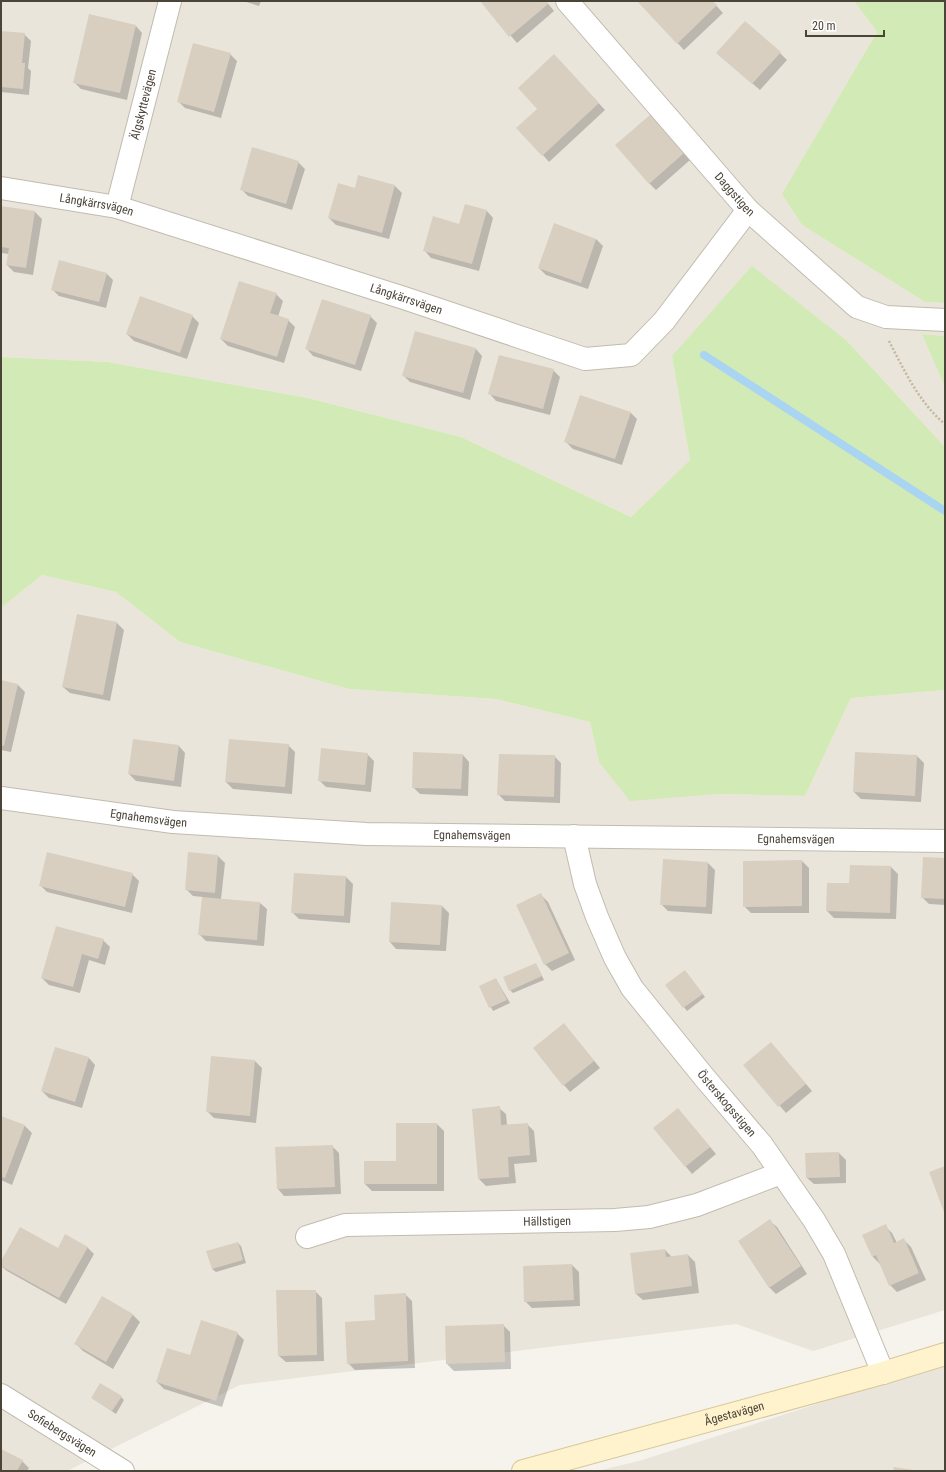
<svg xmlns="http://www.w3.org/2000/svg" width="946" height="1472" font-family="'Roboto Condensed',sans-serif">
  <rect width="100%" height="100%" fill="#f6f3ec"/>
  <path fill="#eae5da" d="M1,1H854L877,32L783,194L802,225L925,302L945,303V336L923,334L945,387V447L847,341L672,356L690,460L631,517L461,437L308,398L108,362L1,357Z
    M42,575L116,592L180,642L349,689L496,699L590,722L599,762L718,794L805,796L851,698L945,690V1310L813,1351L736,1324L240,1385L67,1471H1V608Z
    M945,1363V1471H597L639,1461Z"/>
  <path fill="#d2eab5" d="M854,1H945V303L925,302L802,225L782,194L877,32Z
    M752,266L847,341L945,447V690L851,698L805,796L718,794L630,801L599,762L590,722L496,699L349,689L180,642L116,592L42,575L1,608V357L108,362L308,398L461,437L631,517L690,460L672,356Z
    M922,334L945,336V387Z"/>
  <path fill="#0003" d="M243,1H261L259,6Z
    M481,1H546L554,11L517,43Z
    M638,1H712L723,13L684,50Z
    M136,26L142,33L127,100L81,89L74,82Z
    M1,32L24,34L31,41L28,68L31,71L29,95L1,92Z
    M780,53L787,60L760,90L725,60Z
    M230,54L237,61L221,118L185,108L178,101Z
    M561,62L605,110L549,162L543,155L539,109Z
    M657,123L690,160L656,190L649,183Z
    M298,162L305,169L292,210L248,196L241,189Z
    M395,186L402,193L389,239L336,225L329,218L355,189Z
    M1,207L35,212L42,219L33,275L14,272L7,265L9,254L1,253Z
    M487,211L493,218L479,271L431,258L425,251L460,225Z
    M596,239L603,246L588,289L546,275L539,268Z
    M106,273L113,280L106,308L59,296L52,289Z
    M276,294L283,301L278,317L288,320L295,327L284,363L228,346L221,339Z
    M192,316L199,323L187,359L134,341L127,334Z
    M370,316L377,323L361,371L313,356L307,349Z
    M476,349L482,356L470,400L410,382L403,375Z
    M553,370L560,377L550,415L496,401L490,394Z
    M630,412L637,419L622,465L573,449L566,442Z
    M78,615L117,623L124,630L110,701L70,693L63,687Z
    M1,681L18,685L25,692L11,752L1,750Z
    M288,745L295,752L292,794L233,789L226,782Z
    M179,746L185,753L181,787L136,781L129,774Z
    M856,753L917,756L924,763L921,802L861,799L854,792Z
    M367,754L374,761L371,792L326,787L319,780Z
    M463,755L469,762L468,796L420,794L413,787Z
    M554,756L561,763L560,803L505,801L498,794Z
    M218,856L225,863L221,899L260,903L267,909L264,946L206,941L199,934L203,897L193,896L186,889Z
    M945,859V905L929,904L922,897Z
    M802,861L809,868V913H751L744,906Z
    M708,863L715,870L712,914L668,911L661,904Z
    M891,867L898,874L896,919L834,918L827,911L850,884Z
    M132,874L139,881L132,913L47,892L40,885Z
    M295,874L346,877L353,884L350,923L299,919L292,912Z
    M541,895L548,902L575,960L552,971L545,964Z
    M442,906L449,913L446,951L396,949L390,942Z
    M103,940L110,947L105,965L89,960L80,993L49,985L42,978Z
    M536,964L544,980L513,993L510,990Z
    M688,975L705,997L687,1011L667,985Z
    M496,979L510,1003L493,1011L480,987Z
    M564,1024L600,1068L570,1092L564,1085Z
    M771,1043L812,1091L786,1113L745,1065Z
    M89,1058L95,1065L82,1108L49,1098L42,1091Z
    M255,1061L262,1068L256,1123L214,1118L207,1111Z
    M499,1108L506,1114L507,1125L527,1124L534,1131L537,1162L514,1164L516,1183L486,1186L479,1179Z
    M684,1116L716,1154L692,1174L654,1128Z
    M1,1117L25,1126L32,1133L12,1185L1,1180Z
    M437,1124L444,1131V1191H372L365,1184L397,1162Z
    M332,1146L339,1153L341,1194L284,1196L278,1189L276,1148Z
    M839,1153L846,1160V1183L814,1184L807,1178Z
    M770,1221L777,1227L807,1274L776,1294L769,1287Z
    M885,1226L892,1233L897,1243L904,1240L911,1247L926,1280L897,1292L890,1285L880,1264L873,1257L863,1235Z
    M238,1243L241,1246L246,1263L216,1272L212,1269Z
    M87,1247L94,1254L66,1304L7,1271L1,1266V1263L58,1249Z
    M665,1250L672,1257L688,1255L695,1262L699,1293L643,1300L636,1294Z
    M572,1265L579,1272L580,1306L532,1308L525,1301Z
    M315,1291L322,1298L324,1361L286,1362L279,1356Z
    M405,1294L412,1301L415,1368L355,1370L348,1363L376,1321Z
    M102,1298L133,1315L140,1322L113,1369L83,1351L76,1344Z
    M503,1325L510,1332L511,1369L454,1371L447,1364Z
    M237,1333L244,1340L222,1407L164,1389L157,1382L191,1356Z
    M121,1397L124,1400L116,1414L92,1398Z
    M1,1450L22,1461L29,1468L27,1471H1Z"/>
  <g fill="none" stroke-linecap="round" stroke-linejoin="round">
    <path stroke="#a9d4f2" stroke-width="8" d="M704,355L945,511"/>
  </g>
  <path fill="#d8cfc1" d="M480,1H546L548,4L509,37Z
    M637,1H713L717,5L677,44Z
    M89,14L136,25L120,93L73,83Z
    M745,21L781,52L752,84L716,53Z
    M1,31L25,33L22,63H25L23,89L1,87Z
    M193,43L231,53L214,112L177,102Z
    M554,54L599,103L542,156L516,128L537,109L518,88Z
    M651,114L684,153L649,184L615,145Z
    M252,147L299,161L286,204L240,190Z
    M358,175L395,185L382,233L328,218L338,183L355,188Z
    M465,204L487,210L472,264L423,251L433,216L459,224Z
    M1,206L35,211L26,268L6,265L9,248L1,247Z
    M554,223L596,239L581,283L538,268Z
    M59,260L107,273L99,302L51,290Z
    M239,281L277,293L270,313L289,319L277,357L220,339Z
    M140,296L193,315L180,353L126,334Z
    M322,299L371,315L355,365L305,349Z
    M415,331L476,348L463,393L402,376Z
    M499,355L554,369L543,409L488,394Z
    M580,395L631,412L615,459L564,442Z
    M77,614L117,622L103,695L62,687Z
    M1,680L18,684L4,746L1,745Z
    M133,739L179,745L174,781L128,774Z
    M229,739L289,744L285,787L225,782Z
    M321,748L368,753L365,785L318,781Z
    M413,752L463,754L461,789L412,788Z
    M855,752L917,755L915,796L853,792Z
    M499,754L555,755L554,797L497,795Z
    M47,852L133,873L125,907L39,886Z
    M188,852L218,855L215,893L185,890Z
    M923,857L945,858V899L921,898Z
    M663,859L708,862L706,907L660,905Z
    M802,860V906L743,907V861Z
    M850,865L891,866L890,913L826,911L827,883H849Z
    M294,873L346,876L344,916L291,913Z
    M541,893L569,953L544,965L516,905Z
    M202,897L260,902L257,940L198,935Z
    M391,902L442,905L440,945L389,942Z
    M56,926L104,939L98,959L82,954L73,987L41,978Z
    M536,963L542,976L509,991L503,977Z
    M685,970L703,994L683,1008L665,985Z
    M496,978L507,1000L489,1008L479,986Z
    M564,1023L594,1061L563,1086L533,1048Z
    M771,1042L806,1084L778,1107L743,1065Z
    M55,1047L89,1057L75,1102L41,1091Z
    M211,1056L255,1060L250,1116L206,1112Z
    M500,1106L501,1125L528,1123L530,1155L508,1157L509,1177L478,1179L472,1109Z
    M678,1108L710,1147L685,1167L653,1128Z
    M1,1116L25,1125L5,1178L1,1177Z
    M396,1123H437V1184H364V1161H396Z
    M333,1145L335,1187L277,1189L275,1147Z
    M839,1152L840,1177L806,1178L805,1153Z
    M945,1166V1215L929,1172Z
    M770,1219L801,1266L769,1288L738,1241Z
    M886,1224L894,1243L904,1238L919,1273L889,1286L876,1255L872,1257L862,1235Z
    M20,1227L58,1248L65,1234L88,1247L59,1298L1,1266V1261Z
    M238,1242L243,1260L212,1269L206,1251Z
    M665,1249L666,1257L688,1254L692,1286L635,1294L630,1253Z
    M572,1264L574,1300L524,1302L523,1266Z
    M276,1290H316L317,1355L278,1356Z
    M406,1293L408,1361L347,1364L345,1322L375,1320L374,1295Z
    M102,1296L133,1314L106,1362L74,1344Z
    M201,1320L238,1332L216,1401L156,1382L167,1348L190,1355Z
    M504,1324L505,1362L446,1364L445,1326Z
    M100,1383L122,1396L112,1411L91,1398Z
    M1,1449L23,1460L17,1471H1Z
    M894,1467L913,1470V1471H893Z"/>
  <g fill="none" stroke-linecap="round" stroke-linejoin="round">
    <defs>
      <g id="minor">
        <path id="s1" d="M567,1L748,210L857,307L886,317L945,320"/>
        <path id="s2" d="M1,188L117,207L404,298L585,359L631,355L664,321L748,210"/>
        <path id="s3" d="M117,207L170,1"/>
        <path id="s4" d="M1,798L173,822L366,834L945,841"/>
        <path id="s5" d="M574,836L585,884L597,917L615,958L632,988L704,1077L762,1145L814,1220L834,1254L883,1373"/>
        <path id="s6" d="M307,1237L345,1225L615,1220L649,1217L697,1205L781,1173"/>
        <path id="s7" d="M1,1395L123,1471"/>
      </g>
      <g id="secondary">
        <path id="s8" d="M523,1471L883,1373L945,1354"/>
      </g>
    </defs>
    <use href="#minor" stroke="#c2bbae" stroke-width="24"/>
    <use href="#secondary" stroke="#d6c79b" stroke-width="24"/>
    <path stroke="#c4b79f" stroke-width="2.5" stroke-dasharray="2 2" stroke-linecap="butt" d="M889,341C904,370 920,404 945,424"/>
    <use href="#minor" stroke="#fff" stroke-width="22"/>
    <use href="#secondary" stroke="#fff3cd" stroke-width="22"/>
  </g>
  <g text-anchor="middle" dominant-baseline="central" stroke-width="4" stroke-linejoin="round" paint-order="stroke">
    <g font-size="12" fill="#4b4439" stroke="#fff">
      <text stroke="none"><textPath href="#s3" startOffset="106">Älgskyttevägen</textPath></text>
      <text stroke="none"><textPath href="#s1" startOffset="256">Daggstigen</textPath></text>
      <text stroke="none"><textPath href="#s2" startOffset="97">Långkärrsvägen</textPath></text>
      <text stroke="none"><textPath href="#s2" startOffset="421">Långkärrsvägen</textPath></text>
      <text stroke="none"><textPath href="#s4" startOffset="149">Egnahemsvägen</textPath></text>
      <text stroke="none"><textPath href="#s4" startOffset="473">Egnahemsvägen</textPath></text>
      <text stroke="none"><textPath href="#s4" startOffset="797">Egnahemsvägen</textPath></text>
      <text stroke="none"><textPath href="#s5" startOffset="313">Österskogsstigen</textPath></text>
      <text stroke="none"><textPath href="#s6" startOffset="242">Hällstigen</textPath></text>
      <text stroke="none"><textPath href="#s8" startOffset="219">Ågestavägen</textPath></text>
      <text stroke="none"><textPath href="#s7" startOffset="72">Sofiebergsvägen</textPath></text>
    </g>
  </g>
  <rect width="946" height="1472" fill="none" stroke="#4b4439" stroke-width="4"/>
  <path d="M806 30v6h78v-6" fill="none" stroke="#4b4439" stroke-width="2"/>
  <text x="812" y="30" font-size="12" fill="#4b4439" stroke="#ffffff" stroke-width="3" paint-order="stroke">20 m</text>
</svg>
